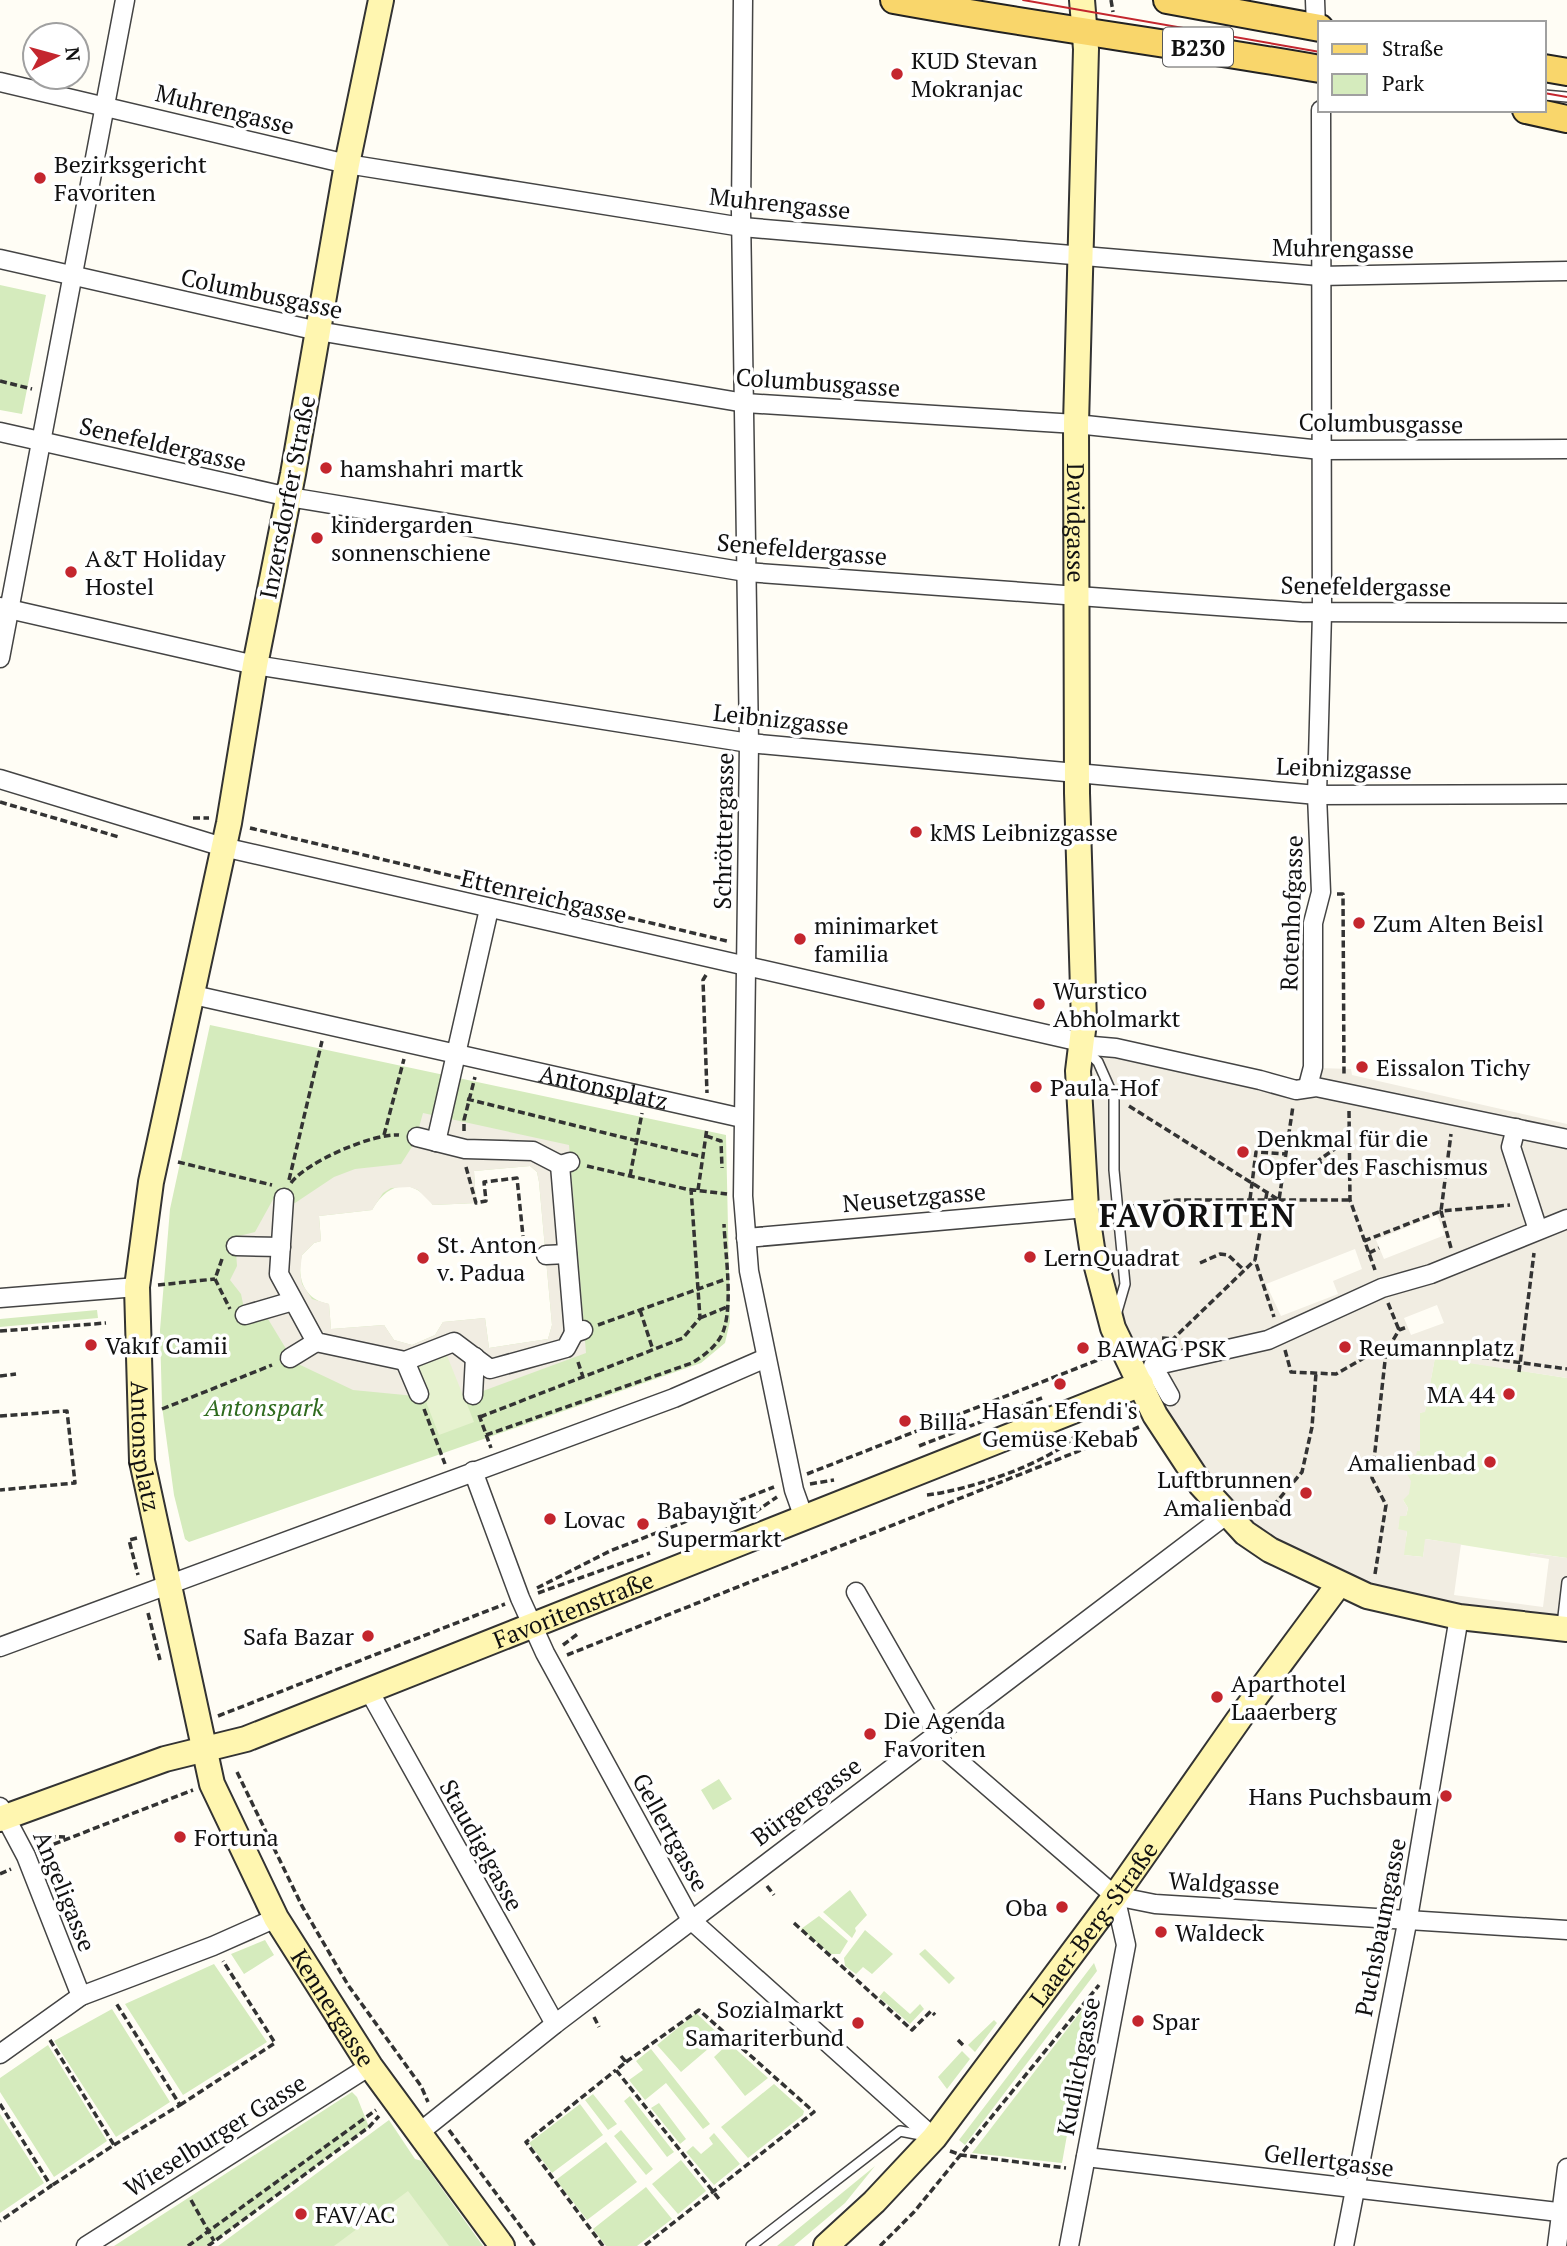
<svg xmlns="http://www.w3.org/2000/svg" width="1567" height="2246" font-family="'PT Serif',serif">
  <rect width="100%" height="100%" fill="#fffdf5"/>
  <path fill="#d5ebbd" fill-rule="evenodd" d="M0,285L46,295L22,414L0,410Z
    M210,1025L726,1135L730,1321L725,1343L701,1363L189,1542L185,1539L174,1495L162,1406L160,1330L170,1209ZM530,1166L537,1172L539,1182L552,1325L548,1339L489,1348L485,1318L443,1322L435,1335L412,1345L394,1340L384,1325L331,1329L329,1304C305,1300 296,1279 302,1255L314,1243L321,1241L319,1216L372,1210C388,1182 413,1177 433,1205L476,1203L474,1171Z
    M97,1310L98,1318L0,1327V1319Z
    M719,1779L732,1799L713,1810L701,1790Z
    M850,1890L867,1915L855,1928L856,1931L852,1938L823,1912Z
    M819,1916L848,1941L840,1954H830L801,1929Z
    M865,1930L893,1954L872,1974L863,1967L856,1974L845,1966L844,1958Z
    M265,1940L274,1955L244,1974L231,1954Z
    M925,1949L955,1978L949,1984L919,1954Z
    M1094,1963L1097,1971L965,2145L959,2140Z
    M214,1964L267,2042L183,2095L125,2004Z
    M884,1991L910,2014L920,2004L924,2009L910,2024L879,1997Z
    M1091,2001L1062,2163L972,2153L1088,2002Z
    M112,2009L170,2102L116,2137L54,2041Z
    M696,2013L722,2037L681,2072L657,2045Z
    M994,2020L997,2023L975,2052L968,2045Z
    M729,2043L768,2078L745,2096L714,2057Z
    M48,2045L107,2141L54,2177L0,2092V2078Z
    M651,2049L710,2124L703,2129L666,2083L645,2100L629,2080L643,2070L636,2061Z
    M962,2051L970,2059L947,2089L938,2077Z
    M774,2084L804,2111L803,2115L748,2158L721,2127Z
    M352,2092L357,2097L369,2127L208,2246H114Z
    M593,2094L617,2124L608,2130L585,2100Z
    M630,2096L674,2152L667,2157L624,2101Z
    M659,2103L686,2139L680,2144L651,2108Z
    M580,2104L603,2135L552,2173L529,2143Z
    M0,2114L44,2183L0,2213Z
    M389,2120L415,2159L422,2161L483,2246H218Z
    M621,2130L653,2169L646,2175L614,2136Z
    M714,2133L740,2164L714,2185L686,2152L693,2146L701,2154L713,2144L709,2138Z
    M606,2142L637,2182L587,2220L556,2180Z
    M681,2160L706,2191L678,2214L652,2184Z
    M875,2166L845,2203L794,2246H777Z
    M646,2187L672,2219L637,2246H606L593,2229Z"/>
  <path fill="#e6f2cf" d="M447,1353L474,1422L439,1435L412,1366Z
    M1435,1357L1567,1378V1558L1531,1553L1530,1556L1426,1539L1423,1557L1403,1555L1407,1532L1398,1530L1399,1515L1406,1516L1408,1508L1403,1500L1407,1474L1414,1457L1420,1413L1425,1411Z
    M408,2191L449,2246H334Z"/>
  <path fill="#f1ede2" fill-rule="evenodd" d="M1081,1045L1296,1090L1318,1068L1351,1069L1352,1075L1567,1124V1378L1435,1358L1425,1412L1420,1413V1451H1417L1413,1467L1407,1474L1411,1481L1409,1494L1403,1500L1408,1508L1406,1516H1400L1398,1529L1407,1531L1404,1555L1423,1557L1425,1539L1461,1544L1454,1595L1543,1607L1549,1559L1530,1556V1553L1567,1558V1629L1346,1587L1210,1496L1102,1289ZM1437,1215L1445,1235L1384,1259L1376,1240ZM1355,1249L1362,1269L1333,1281L1338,1294L1281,1316L1266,1284ZM1437,1305L1444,1323L1411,1335L1404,1318Z
    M423,1113L569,1145L586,1353L464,1398L446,1353L412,1366L415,1396L353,1390L294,1362L268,1319L247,1323L241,1294L230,1280L237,1266L235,1237L255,1232L276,1194L295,1203L334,1177L355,1169L401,1164L415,1142ZM530,1166L537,1172L539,1182L552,1325L548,1339L489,1348L485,1318L443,1322L435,1335L412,1345L394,1340L384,1325L331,1329L329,1304L312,1299L302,1284L300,1272L302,1255L314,1243L321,1241L319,1216L372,1210L383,1193L391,1188L410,1187L418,1190L433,1205L476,1203L474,1171Z"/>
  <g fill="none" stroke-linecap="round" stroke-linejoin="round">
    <defs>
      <path id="lane" d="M1544,95L1567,97
        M1085,1049L1098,1062L1114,1098V1170L1125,1284L1116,1315
        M1562,1625L1567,1582
        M751,2246L900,2131L926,2136"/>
      <g id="street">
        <path d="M743,0L741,212L749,743L743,1196L749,1271L794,1490L804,1518"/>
        <path d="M1315,0L1316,27"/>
        <path d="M0,82L347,164L742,227L1320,276L1567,271"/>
        <path d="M0,259L318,331L745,403L1076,424L1321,450L1567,449"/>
        <path d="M0,432L289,497L746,572L1301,612L1567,613"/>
        <path d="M0,607L255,665L749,743L1317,795L1567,794"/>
        <path d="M0,658L125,0"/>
        <path d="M0,779L223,847L1072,1040L1081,1045L1116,1048L1260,1080L1296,1090L1316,1087L1567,1139"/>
        <path id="s1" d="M189,994L742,1118"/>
        <path d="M1308,1086L1313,1067V923L1321,892L1317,795L1322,613L1321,110"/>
        <path d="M1516,1128L1511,1147L1538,1230"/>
        <path d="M417,1137L465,1149L533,1151L560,1165"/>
        <path d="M436,1142L489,909"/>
        <path d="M570,1162L560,1165L574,1333L583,1330"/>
        <path d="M284,1198L279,1274L316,1342L405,1361L454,1342L490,1369L566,1348L574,1333"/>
        <path d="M746,1238L1086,1208"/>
        <path d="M236,1246L281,1247"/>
        <path d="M546,1255L567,1254"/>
        <path d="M0,1298L137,1287"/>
        <path d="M245,1315L293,1301"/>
        <path d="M290,1358L316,1342"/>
        <path d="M405,1361L419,1394"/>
        <path d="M473,1395L475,1357"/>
        <path d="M1170,1396L1153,1366L1268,1340L1382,1288L1431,1274L1567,1219"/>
        <path d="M473,1471L520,1598L545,1653L691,1920L934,2138"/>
        <path d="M856,1592L947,1751L1115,1896L1155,1904L1567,1930"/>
        <path d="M0,1647L674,1398L766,1358"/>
        <path d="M368,1689L555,2024"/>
        <path d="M0,1807L26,1856L81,1996"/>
        <path d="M0,2054L81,1996L213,1946L276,1918"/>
        <path d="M420,2132L555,2024L1226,1515"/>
        <path d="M1086,2157L1567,2213"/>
        <path d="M86,2246L370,2066"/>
        <path d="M1069,2246L1126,1945L1115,1896"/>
        <path d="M1344,2246L1408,1918L1459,1617"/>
        <path d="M1557,2246L1567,2168"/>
      </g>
      <g id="secondary">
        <path id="s2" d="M381,0L347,164L293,474L255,665L229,823L151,1182L137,1287L142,1461L212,1784L276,1918L370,2066L502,2246"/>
        <path id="s3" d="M1082,0L1086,49L1076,424L1077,793L1084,1022L1078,1071L1086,1208L1092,1248L1113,1328L1155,1415L1201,1485L1245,1533L1270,1550L1367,1596L1459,1617L1567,1629"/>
        <path id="s4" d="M0,1819L165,1759L246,1739L1141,1384"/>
        <path id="s5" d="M826,2246L874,2202L934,2138L1115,1896L1239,1719L1339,1584"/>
      </g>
      <path id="primary" d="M894,0C1036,26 1178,44 1320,69
        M1167,0L1320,28
        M1544,68L1567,72
        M1526,110L1567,119"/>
    </defs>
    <use href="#lane" stroke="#444" stroke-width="12"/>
    <use href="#street" stroke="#444" stroke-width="21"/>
    <use href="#secondary" stroke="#333" stroke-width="28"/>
    <use href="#primary" stroke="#222" stroke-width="30"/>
    <path stroke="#333" stroke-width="3.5" stroke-dasharray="7 3.5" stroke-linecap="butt" d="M1111,0L1113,12
      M0,381L32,389
      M0,802L119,837
      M193,818H209
      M250,828L727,941
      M1337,894H1343L1344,1076
      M706,975L703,980L707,1093
      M467,1099L703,1157
      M1129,1106L1279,1200L1293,1106
      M1349,1111L1350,1200L1375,1270
      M464,1131V1120L475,1077
      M384,1135L404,1059
      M706,1136L721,1141L722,1168
      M178,1162L272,1185
      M1321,1164L1319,1160L1336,1148H1350
      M587,1166L686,1189L727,1194
      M466,1167L476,1203L486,1201L484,1182L517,1178L523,1236
      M630,1176L642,1113
      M289,1180L322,1041
      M291,1183C306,1162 373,1133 399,1135
      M698,1190L707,1128
      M1267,1192L1255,1260L1274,1317
      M1250,1199L1256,1152L1286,1154
      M1132,1206L1177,1200H1350
      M1364,1241L1441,1211L1451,1134
      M1451,1248L1441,1211L1510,1205
      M1369,1253L1379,1248
      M222,1259L215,1279L230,1309
      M1200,1263L1220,1254L1228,1255L1244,1270
      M158,1285L215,1279
      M1388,1303L1399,1330
      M640,1310L653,1350
      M700,1318L727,1307
      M598,1325L726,1279
      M0,1331L106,1323
      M1162,1338L1174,1339
      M1171,1341L1255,1260
      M1285,1350L1291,1372L1336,1374L1376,1351H1435L1567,1369
      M578,1362L583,1377
      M1519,1372L1534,1253
      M0,1376L16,1374
      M162,1409L272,1365
      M424,1409L445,1464
      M479,1415L491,1448
      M0,1416L67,1411L75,1483L0,1490
      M480,1417L683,1338L700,1318L691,1189
      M486,1435L692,1363C703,1356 713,1349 720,1338C735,1314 725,1253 724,1224
      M919,1446L1042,1398
      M807,1474L1103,1358
      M810,1484L834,1480
      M927,1495C965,1491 1051,1463 1076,1435
      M1273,1506L1302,1472L1312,1427L1316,1373
      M755,1512L777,1497
      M137,1538L129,1540L138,1575
      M1375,1574L1386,1505L1372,1478L1386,1352L1399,1330L1407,1327
      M537,1588L610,1551L774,1487
      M538,1593L650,1553
      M148,1613L160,1660
      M563,1645L579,1633
      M567,1655L1139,1427
      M218,1716L505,1604
      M237,1772L302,1906L348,1985L421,2086L428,2102
      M38,1836L65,1837
      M44,1848L193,1790
      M0,1874L11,1869
      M767,1886L774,1895
      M794,1923L912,2030L931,2011L935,2015
      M594,2017L599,2027
      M50,2040L114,2145L51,2186
      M958,2040L963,2045
      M621,2056L626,2062L616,2070L719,2199
      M626,2062L699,2010L814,2112L644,2246
      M0,2104L51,2186L0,2221
      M180,2105L275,2043L223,1961
      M449,2130L535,2246
      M114,2145L180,2105L116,2003
      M950,2151L961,2155L1066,2168
      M191,2200L214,2241
      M188,2246L376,2110
      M208,2246L369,2127L379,2116
      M603,2246L526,2142L616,2070
      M880,2246L914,2212L1099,1985"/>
    <use href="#lane" stroke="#fff" stroke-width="9"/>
    <use href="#street" stroke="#fff" stroke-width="18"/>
    <use href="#secondary" stroke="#fff6b0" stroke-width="24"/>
    <use href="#primary" stroke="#f9d66b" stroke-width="26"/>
    <path stroke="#c4262e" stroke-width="2" d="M1023,0L1320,52
      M1544,93L1567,97"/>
  </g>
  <g fill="#c4262e" stroke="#fff" stroke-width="2.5">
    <circle cx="897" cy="74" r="7"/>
    <circle cx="40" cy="178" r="7"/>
    <circle cx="326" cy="468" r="7"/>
    <circle cx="317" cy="538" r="7"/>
    <circle cx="71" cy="572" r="7"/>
    <circle cx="916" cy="832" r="7"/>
    <circle cx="1359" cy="923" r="7"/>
    <circle cx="800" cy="939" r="7"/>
    <circle cx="1039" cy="1004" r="7"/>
    <circle cx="1362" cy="1067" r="7"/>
    <circle cx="1036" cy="1087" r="7"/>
    <circle cx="1243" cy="1152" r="7"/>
    <circle cx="1030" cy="1257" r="7"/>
    <circle cx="423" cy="1258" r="7"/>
    <circle cx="91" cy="1345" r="7"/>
    <circle cx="1345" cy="1347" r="7"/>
    <circle cx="1083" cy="1348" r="7"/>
    <circle cx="1060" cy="1384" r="7"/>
    <circle cx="1509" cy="1394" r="7"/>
    <circle cx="905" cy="1421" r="7"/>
    <circle cx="1490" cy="1462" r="7"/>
    <circle cx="1306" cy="1493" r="7"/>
    <circle cx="550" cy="1519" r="7"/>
    <circle cx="643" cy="1524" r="7"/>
    <circle cx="368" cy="1636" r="7"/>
    <circle cx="1217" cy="1697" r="7"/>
    <circle cx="870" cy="1734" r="7"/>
    <circle cx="1446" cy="1796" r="7"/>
    <circle cx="180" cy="1837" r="7"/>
    <circle cx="1062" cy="1907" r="7"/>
    <circle cx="1161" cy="1932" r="7"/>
    <circle cx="1138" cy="2021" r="7"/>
    <circle cx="858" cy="2023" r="7"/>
    <circle cx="301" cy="2214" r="7"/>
  </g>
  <g text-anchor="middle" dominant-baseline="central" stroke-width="7" stroke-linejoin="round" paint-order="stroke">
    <rect fill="#fff" stroke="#585858" stroke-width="2" x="1163" y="27.5" width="70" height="39" rx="5"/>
    <g font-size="23" font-weight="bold" fill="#111">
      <text x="1198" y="47">B230</text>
    </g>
    <g font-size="24" fill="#111" stroke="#fff" text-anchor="start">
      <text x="911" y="60">KUD Stevan<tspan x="911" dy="28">Mokranjac</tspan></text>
      <text x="54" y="164">Bezirksgericht<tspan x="54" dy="28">Favoriten</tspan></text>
      <text x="340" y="468">hamshahri martk</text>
      <text x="331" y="524">kindergarden<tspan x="331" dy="28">sonnenschiene</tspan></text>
      <text x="85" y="558">A&amp;T Holiday<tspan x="85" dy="28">Hostel</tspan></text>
      <text x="930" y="832">kMS Leibnizgasse</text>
      <text x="1373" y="923">Zum Alten Beisl</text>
      <text x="814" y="925">minimarket<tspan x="814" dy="28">familia</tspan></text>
      <text x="1053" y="990">Wurstico<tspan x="1053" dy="28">Abholmarkt</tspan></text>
      <text x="1376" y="1067">Eissalon Tichy</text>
      <text x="1050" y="1087">Paula-Hof</text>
      <text x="1257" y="1138">Denkmal für die<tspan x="1257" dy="28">Opfer des Faschismus</tspan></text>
      <text x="437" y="1244">St. Anton<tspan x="437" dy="28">v. Padua</tspan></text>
      <text x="1044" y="1257">LernQuadrat</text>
      <text x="105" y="1345">Vakıf Camii</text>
      <text x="1359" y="1347">Reumannplatz</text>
      <text x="1097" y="1348">BAWAG PSK</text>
      <text x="1495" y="1394" text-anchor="end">MA 44</text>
      <text x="1060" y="1410" text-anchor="middle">Hasan Efendi's<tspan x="1060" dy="28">Gemüse Kebab</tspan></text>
      <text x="919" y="1421">Billa</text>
      <text x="1476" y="1462" text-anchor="end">Amalienbad</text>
      <text x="1292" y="1479" text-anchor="end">Luftbrunnen<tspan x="1292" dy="28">Amalienbad</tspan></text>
      <text x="657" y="1510">Babayığıt<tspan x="657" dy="28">Supermarkt</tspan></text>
      <text x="564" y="1519">Lovac</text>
      <text x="354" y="1636" text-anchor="end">Safa Bazar</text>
      <text x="1231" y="1683">Aparthotel<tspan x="1231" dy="28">Laaerberg</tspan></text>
      <text x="884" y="1720">Die Agenda<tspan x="884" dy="28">Favoriten</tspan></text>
      <text x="1432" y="1796" text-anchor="end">Hans Puchsbaum</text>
      <text x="194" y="1837">Fortuna</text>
      <text x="1048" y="1907" text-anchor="end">Oba</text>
      <text x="1175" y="1932">Waldeck</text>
      <text x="844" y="2009" text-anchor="end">Sozialmarkt<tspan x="844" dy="28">Samariterbund</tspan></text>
      <text x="1152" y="2021">Spar</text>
      <text x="315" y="2214">FAV/AC</text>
    </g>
    <g font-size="24" fill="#111" stroke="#fff">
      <text transform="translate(225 109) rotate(14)">Muhrengasse</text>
      <text transform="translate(780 203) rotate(6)">Muhrengasse</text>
      <text transform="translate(1343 248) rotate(1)">Muhrengasse</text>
      <text transform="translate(262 293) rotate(12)">Columbusgasse</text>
      <text transform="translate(818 382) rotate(4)">Columbusgasse</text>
      <text transform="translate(1381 423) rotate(1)">Columbusgasse</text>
      <text transform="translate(163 444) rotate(13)">Senefeldergasse</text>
      <text transform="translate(287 497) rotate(-79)">Inzersdorfer Straße</text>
      <text stroke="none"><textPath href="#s3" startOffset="523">Davidgasse</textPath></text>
      <text transform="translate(802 549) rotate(5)">Senefeldergasse</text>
      <text transform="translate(1366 586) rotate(1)">Senefeldergasse</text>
      <text transform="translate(781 719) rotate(6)">Leibnizgasse</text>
      <text transform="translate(1344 768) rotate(2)">Leibnizgasse</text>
      <text transform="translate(723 831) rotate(-89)">Schröttergasse</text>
      <text transform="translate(544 896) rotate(13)">Ettenreichgasse</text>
      <text transform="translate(1291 913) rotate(-88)">Rotenhofgasse</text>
      <text stroke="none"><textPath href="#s1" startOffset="425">Antonsplatz</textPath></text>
      <text transform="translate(914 1197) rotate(-5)">Neusetzgasse</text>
      <text stroke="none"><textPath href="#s2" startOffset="1470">Antonsplatz</textPath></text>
      <text stroke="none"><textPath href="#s4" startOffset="611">Favoritenstraße</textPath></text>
      <text transform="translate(806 1801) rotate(-37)">Bürgergasse</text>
      <text transform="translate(671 1832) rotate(61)">Gellertgasse</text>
      <text transform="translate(482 1845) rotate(61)">Staudiglgasse</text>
      <text transform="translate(1224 1883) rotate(3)">Waldgasse</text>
      <text transform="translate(65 1891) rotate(68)">Angeligasse</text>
      <text stroke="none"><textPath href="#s5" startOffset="420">Laaer-Berg-Straße</textPath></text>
      <text transform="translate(1380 1927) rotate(-79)">Puchsbaumgasse</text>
      <text stroke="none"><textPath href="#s2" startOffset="2070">Kennergasse</textPath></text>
      <text transform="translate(1078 2066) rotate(-79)">Kudlichgasse</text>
      <text transform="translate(215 2135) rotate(-32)">Wieselburger Gasse</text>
      <text transform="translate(1329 2160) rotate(7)">Gellertgasse</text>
    </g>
    <g font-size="24" font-style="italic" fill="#2f6b1f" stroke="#fff">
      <text x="264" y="1407">Antonspark</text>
    </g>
    <g font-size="32" font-weight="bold" letter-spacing="2" fill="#111" stroke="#fff">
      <text x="1198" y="1215">FAVORITEN</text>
    </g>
  </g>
  <rect x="1318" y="21" width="228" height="91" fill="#ffffff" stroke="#a0a0a0" stroke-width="2"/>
  <rect x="1332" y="44" width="35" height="10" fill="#f9d66b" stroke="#a0a0a0" stroke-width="2"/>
  <text x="1382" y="56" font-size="21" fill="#111111">Straße</text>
  <rect x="1332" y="74" width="35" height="21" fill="#d5ebbd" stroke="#a0a0a0" stroke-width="2"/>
  <text x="1382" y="91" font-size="21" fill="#111111">Park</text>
  <g transform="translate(56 56) rotate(84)"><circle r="33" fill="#ffffff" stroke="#a0a0a0" stroke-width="2"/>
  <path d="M0-5L12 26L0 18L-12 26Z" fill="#c4262e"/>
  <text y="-10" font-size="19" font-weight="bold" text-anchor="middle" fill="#111111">N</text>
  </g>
</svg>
